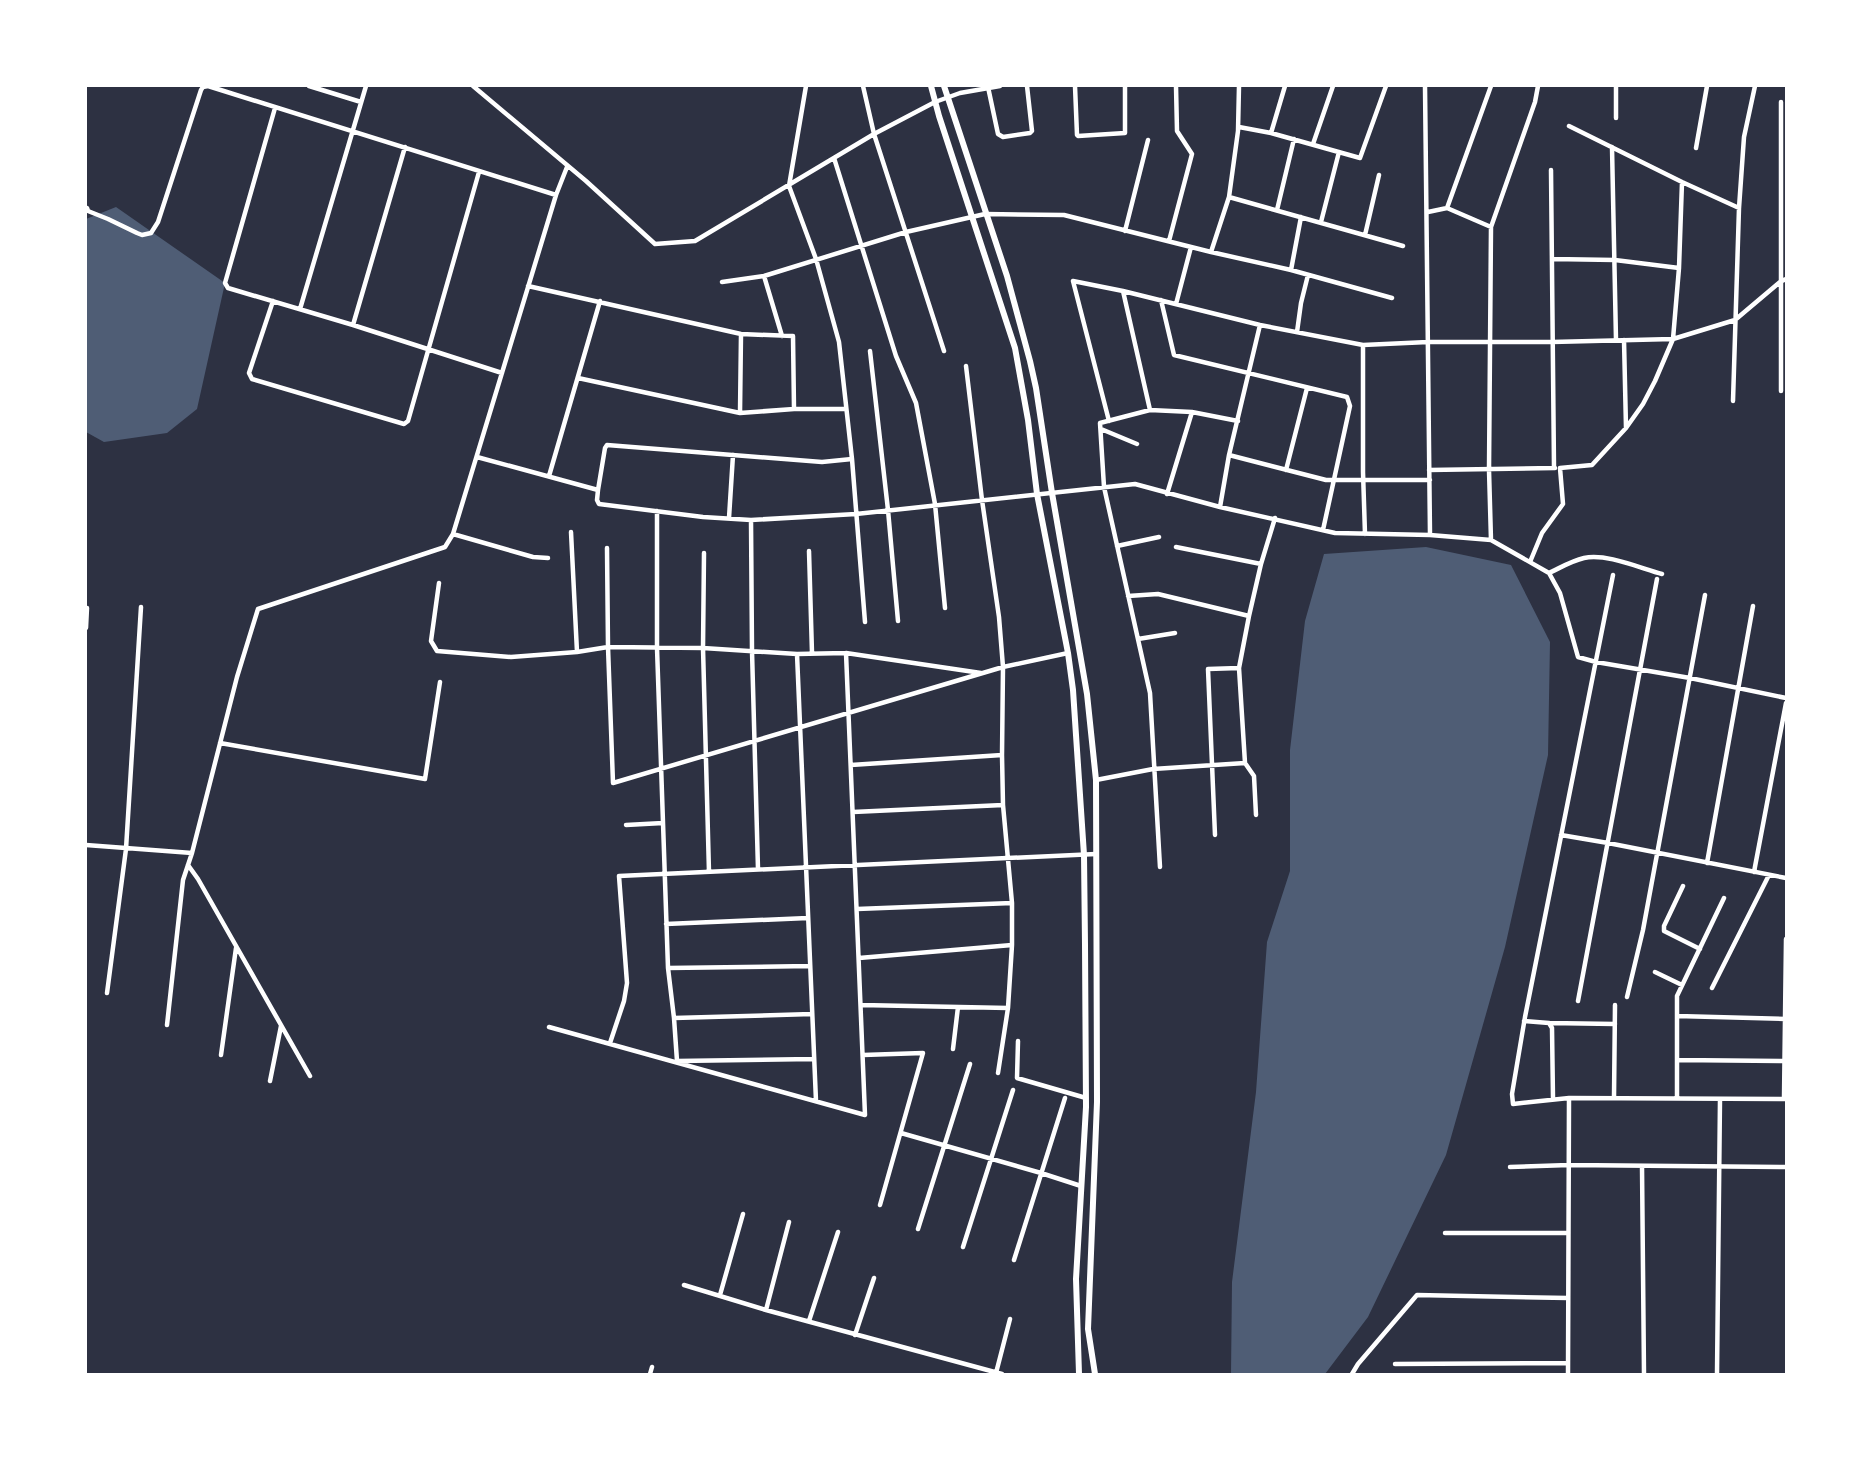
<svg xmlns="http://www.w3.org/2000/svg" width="1872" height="1460" font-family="'Alegreya Sans',sans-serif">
  <rect width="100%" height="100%" fill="#2d3142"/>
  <path fill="#4f5d75" d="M116,207L225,283L197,409L167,433L104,442L86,432V219Z
    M1426,547L1511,565L1550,642L1548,755L1505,947L1446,1155L1368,1317L1325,1374H1231L1232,1282L1256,1092L1267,942L1290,871V750L1305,621L1324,554Z"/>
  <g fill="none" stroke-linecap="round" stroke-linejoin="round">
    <path stroke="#fff" stroke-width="4.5" d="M309,86L361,102
      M473,86L586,181L655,244L695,241L874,134L935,102L960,93L1000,86
      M806,86L789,186L816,259L839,342L852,459L865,622
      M863,86L874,134L944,351
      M1075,86L1077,135L1078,136L1125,133V86
      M1425,86L1430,535
      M1616,86V118
      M988,87L998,134L1003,137L1030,133L1032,131L1027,86
      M275,108L225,283L228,288L353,325L502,373
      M1569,126L1682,182L1739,208
      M1239,127L1271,133L1285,86
      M1271,133L1360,158L1386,86
      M1313,144L1333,86
      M1612,147L1616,340
      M1696,148L1707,86
      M834,158L896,356L916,403L935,504L945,608
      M1551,170L1554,467
      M1229,197L1403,246
      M87,208L88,211L108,219L137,233L142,235L151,233L158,222L201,90L203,87L208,86L556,195
      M1447,208L1491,86
      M1277,210L1294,139
      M1428,212L1447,208L1491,227
      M1321,222L1339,152
      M1125,231L1148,140
      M1365,235L1379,175
      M1169,241L1192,154L1177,131L1176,86
      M1211,252L1229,197L1238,131L1239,86
      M1552,259L1615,260L1679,268
      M1291,270L1301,217
      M764,276L782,336
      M722,282L764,276L906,232L985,214L1064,215L1211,252L1291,270L1392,298
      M528,286L741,334L793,336L794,409
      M1123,291L1150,410
      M1161,300L1174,355L1347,397L1350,406L1323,530
      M273,301L249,373L252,379L404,424L408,421L479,172
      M1176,304L1191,247
      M300,309L366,86
      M353,325L405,147
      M1297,332L1301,303L1308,275
      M1624,340L1626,428
      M1363,345V472L1365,534
      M870,351L888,510L898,621
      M966,366L982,500L999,617L1003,667L1002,755L1003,805L1012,903V945L1008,1008L998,1073
      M578,378L740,413L794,409H846
      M1781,391V102
      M1733,401L1739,208L1744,137L1755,86
      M740,413L741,334
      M1109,421L1073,281L1123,291L1260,325L1363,345L1428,342H1552L1673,339L1735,320L1780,282L1786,279
      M1101,429L1137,444
      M1229,455L1326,480H1430
      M477,457L598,490L597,500L599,504L703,517L751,520L856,514L1135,484L1220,507L1335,533L1430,535L1491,540L1549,573L1560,593L1578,657L1596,662L1690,678L1786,698
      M1286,470L1307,388
      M1429,470L1555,468
      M549,476L600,301
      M598,490L605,448L607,445L822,462L852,459
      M1167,494L1192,412
      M1220,507L1229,455L1260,325
      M657,511V648L668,968L674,1018L677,1061L814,1059
      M729,518L733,455
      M751,520L752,651L758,869
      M571,532L577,652
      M453,534L533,557L548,558
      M1491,540L1489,470L1491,227L1535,102L1538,86
      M1117,546L1159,537
      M1176,547L1261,564
      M607,548L608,647L613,783L1003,667L1068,653
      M809,551L812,653
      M704,553L703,648L709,872
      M1530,562L1542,533L1563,504L1560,468L1592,465L1626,428L1643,404L1655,381L1673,339L1679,268L1682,182
      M1549,573C1560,568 1571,561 1584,558C1606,553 1640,568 1662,574
      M1613,575L1525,1017L1512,1094L1513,1104L1569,1098L1786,1099
      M439,583L431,641L437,651L511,657L577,652L608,647L703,648L797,654L846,653L981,673
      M1128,596L1158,594L1249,616
      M86,628L87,608
      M1138,639L1175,633
      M797,654L816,1101
      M220,743L425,779L440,682
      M851,765L1002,755
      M1096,780L1153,769L1245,763
      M853,812L1003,805
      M1256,815L1254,776L1245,763L1239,668L1249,616L1261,564L1275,518
      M626,825L663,823
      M1215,835L1208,669L1239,668
      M1561,835L1608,843L1786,878
      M86,845L192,853
      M1707,863L1753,606
      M188,865L198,879L310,1076
      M1160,867L1150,693L1104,487L1100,423L1150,410L1192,412L1238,421
      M1754,872L1786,703
      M1683,886L1664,926V931L1700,949
      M857,909L1012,903
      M666,924L808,918
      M859,958L1012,945
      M668,968L810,966
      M1655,972L1682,985
      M1712,988L1769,875
      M107,993L126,849L141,607
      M1627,997L1643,930L1705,595
      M1578,1001L1657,579
      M861,1005L1008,1008
      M1677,1016L1785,1019
      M674,1018L812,1014
      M1524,1021L1549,1023L1552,1028L1553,1099
      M1549,1023L1615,1024
      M167,1025L183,880L192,853L237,677L258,609L445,547L453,534L556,195L567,167
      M549,1027L865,1115L846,653
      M1018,1041L1017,1078L1086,1098
      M610,1043L624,1001L627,983L619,876L1096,854
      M953,1049L958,1007
      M221,1055L236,948
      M863,1055L923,1053L880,1205
      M1677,1060L1784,1061
      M270,1081L281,1026
      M1614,1098L1615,1005
      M1677,1098V996L1724,898
      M1784,1099L1786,939
      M901,1133L1041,1173L1081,1186
      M1642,1166L1644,1374
      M1510,1167L1569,1165L1786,1167
      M918,1229L970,1064
      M1445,1233H1568
      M963,1247L1013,1090
      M1014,1260L1065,1098
      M684,1285L766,1310L1002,1374
      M720,1295L743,1214
      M766,1310L789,1222
      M809,1321L838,1232
      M855,1335L874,1278
      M1395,1364L1568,1363
      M996,1373L1010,1319
      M650,1374L652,1367
      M1352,1374L1358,1364L1417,1295L1568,1298
      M1568,1374L1569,1098
      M1717,1374L1720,1099"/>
    <path stroke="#fff" stroke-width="6" d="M931,86L939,116L1015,348L1028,420L1037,494L1068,653L1073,690L1084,855L1085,945L1086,1107L1076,1279L1079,1374
      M944,86L1007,276L1030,361L1036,388L1052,493L1087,694L1096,780L1097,1102L1088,1329L1095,1374"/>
  </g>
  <rect width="1872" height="1460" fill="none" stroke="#ffffff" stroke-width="174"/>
</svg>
